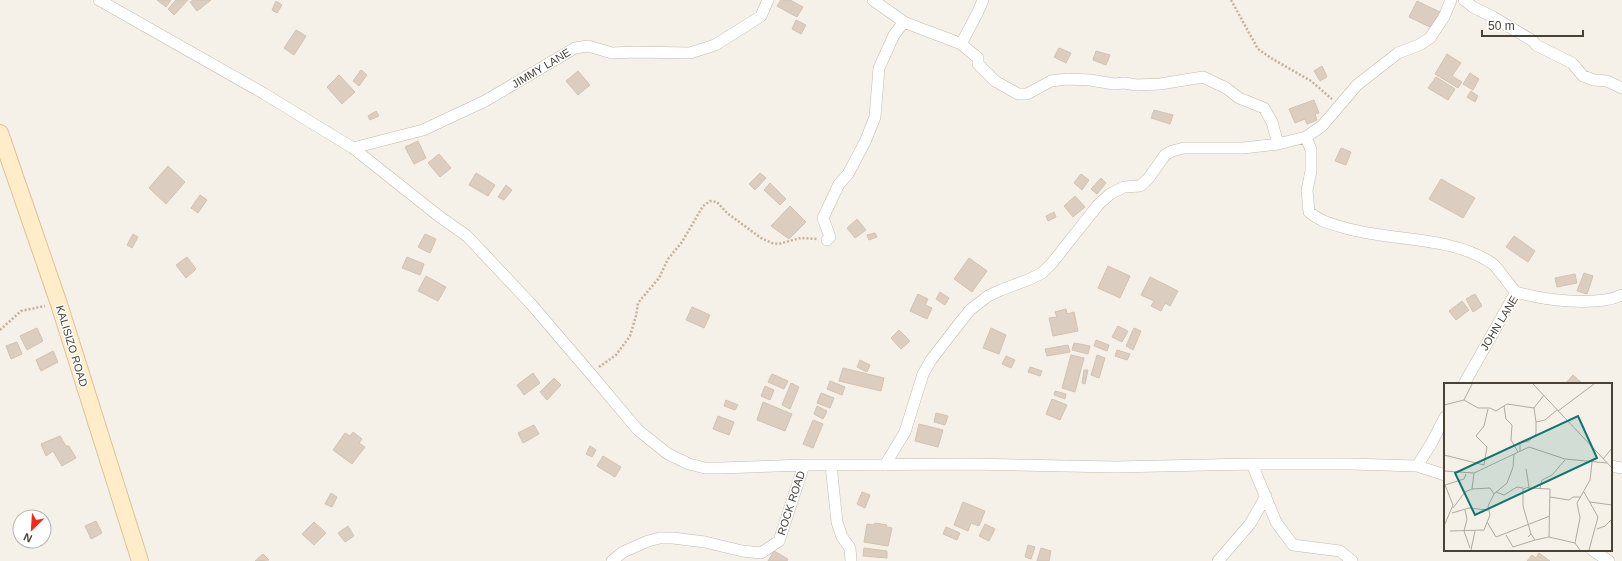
<svg xmlns="http://www.w3.org/2000/svg" width="1622" height="561" font-family="Arial,sans-serif">
  <rect width="100%" height="100%" fill="#f5f0e8"/>
  <path fill="#dbcec0" stroke="#d3c2b0" d="M157,0H171L166,7Z
    M176,0H188L174,15L168,9Z
    M193,0H211L197,11L190,2Z
    M781,0H790L803,7L797,17L777,6Z
    M276,1L282,5L277,13L272,10Z
    M1417,1L1442,13L1434,29L1409,17Z
    M796,20L806,25L801,34L792,29Z
    M296,30L306,36L294,55L284,48Z
    M1059,48L1071,53L1066,63L1054,57Z
    M1096,51L1110,55L1106,65L1093,60Z
    M1447,54L1461,63L1452,76L1462,82L1458,88L1435,74Z
    M1322,66L1327,77L1320,81L1314,71Z
    M361,70L367,75L359,86L353,81Z
    M578,71L590,85L578,95L566,81Z
    M1470,73L1479,79L1473,90L1463,84Z
    M339,75L355,92L342,104L327,87Z
    M1436,77L1455,89L1448,100L1428,88Z
    M1471,91L1478,96L1475,102L1467,97Z
    M1314,100L1319,113L1315,114L1317,120L1307,124L1305,119L1295,123L1289,109Z
    M1154,110L1173,115L1170,124L1151,118Z
    M376,111L379,116L370,120L368,116Z
    M418,141L426,158L414,164L405,147Z
    M1341,148L1351,152L1346,165L1335,161Z
    M439,154L451,168L440,177L428,163Z
    M168,166L185,182L166,204L149,188Z
    M476,173L495,185L488,196L469,185Z
    M760,173L766,178L755,190L749,184Z
    M1081,174L1089,180L1082,190L1074,183Z
    M1101,178L1106,183L1097,194L1091,189Z
    M1441,179L1475,198L1463,218L1429,199Z
    M770,183L786,199L780,205L764,190Z
    M506,185L512,190L504,200L498,197Z
    M200,195L207,200L198,213L191,208Z
    M1075,196L1085,207L1073,217L1064,206Z
    M790,206L806,222L789,239L771,226Z
    M1054,212L1056,217L1048,221L1046,216Z
    M857,219L866,230L855,238L847,228Z
    M875,233L877,237L869,240L867,235Z
    M133,234L138,237L132,248L127,245Z
    M425,234L436,239L430,253L418,247Z
    M1514,236L1535,251L1528,262L1506,247Z
    M187,257L196,269L186,278L176,265Z
    M407,257L424,264L420,275L402,268Z
    M969,258L987,271L972,292L954,279Z
    M1108,266L1130,276L1120,298L1098,288Z
    M1584,273L1593,276L1587,294L1577,291Z
    M1575,274L1577,283L1557,287L1555,278Z
    M426,276L446,287L438,301L418,291Z
    M1150,277L1178,291L1170,306L1165,303L1161,311L1151,306L1154,301L1141,295Z
    M940,292L949,298L945,305L936,299Z
    M918,294L928,299L925,305L932,308L927,319L910,311Z
    M1475,294L1482,306L1473,312L1466,299Z
    M1462,301L1469,310L1456,320L1449,311Z
    M692,307L710,315L704,328L686,320Z
    M1066,309L1067,314L1074,312L1078,331L1053,336L1049,318L1057,317L1055,312Z
    M1118,326L1128,331L1122,342L1112,337Z
    M37,328L43,341L27,350L20,336Z
    M991,328L1006,335L999,354L983,348Z
    M1134,328L1141,331L1133,350L1126,346Z
    M899,330L910,341L901,349L891,338Z
    M1096,340L1109,345L1107,351L1094,346Z
    M17,342L22,354L11,359L6,346Z
    M1074,343L1090,346L1088,354L1072,350Z
    M1068,345L1070,352L1047,356L1045,349Z
    M1117,350L1130,354L1127,360L1115,356Z
    M53,351L58,362L41,371L36,360Z
    M1071,355L1084,358L1075,392L1062,388Z
    M1097,355L1105,358L1099,378L1091,375Z
    M1006,356L1015,360L1011,368L1002,364Z
    M860,360L870,365L867,372L857,367Z
    M1030,367L1042,371L1040,376L1028,372Z
    M843,368L884,378L881,391L839,381Z
    M1084,370H1088L1085,384L1082,383Z
    M533,373L540,383L524,395L517,385Z
    M772,374L788,381L784,389L768,382Z
    M1573,375L1583,384H1565Z
    M554,378L561,385L547,400L540,392Z
    M830,381L845,387L842,395L827,389Z
    M791,383L799,387L790,409L782,405Z
    M765,386L774,390L770,400L761,396Z
    M1055,391L1066,394L1065,399L1054,395Z
    M821,393L834,398L830,408L817,403Z
    M1052,399L1067,405L1060,420L1046,414Z
    M726,400L738,405L735,410L724,406Z
    M763,402L792,414L785,431L757,420Z
    M817,406L827,411L823,419L814,414Z
    M936,413L948,416L945,425L934,422Z
    M718,416L734,422L729,435L713,429Z
    M813,420L823,424L813,448L803,444Z
    M919,424L943,430L938,447L915,441Z
    M534,425L539,434L523,443L518,433Z
    M353,432L362,439L359,443L365,447L352,464L333,450L345,433L350,436Z
    M60,436L66,446H69L76,458L62,466L53,451L46,456L41,444Z
    M590,446L596,450L592,457L586,454Z
    M603,456L621,467L615,477L597,466Z
    M862,492L870,495L865,508L857,504Z
    M331,493L337,497L332,507L325,504Z
    M963,502L985,511L979,526L971,523L968,531L954,525Z
    M96,521L102,533L91,539L85,526Z
    M314,522L326,533L314,545L302,534Z
    M875,523L887,525L886,527L892,528L888,546L864,542L867,524L874,525Z
    M985,524L995,529L989,541L979,536Z
    M348,526L354,536L345,542L338,533Z
    M946,527L960,533L957,540L943,534Z
    M1028,545L1035,547L1031,559L1025,557Z
    M864,548L887,551V558L863,556Z
    M1041,548L1051,551L1049,561H1037Z
    M774,551L788,559L787,561H768Z
    M1539,553L1550,561H1527L1532,555L1536,558Z
    M263,554L269,560L255,561Z"/>
  <g fill="none" stroke-linecap="round" stroke-linejoin="round">
    <defs>
      <path id="street" d="M99,0L263,93L353,148L440,217L467,236L531,304L590,373L638,430L668,454L689,464L705,468H721L804,465L969,464L1115,467L1252,464H1351L1417,466L1445,475
        M873,0L904,22
        M1464,0L1473,7L1493,17L1533,41L1536,45L1572,63L1583,76L1594,80L1607,81L1622,88
        M961,44L978,58V64L995,81L1018,94H1027L1051,81L1067,79L1090,80L1114,84L1124,83L1137,85L1160,84L1203,77L1226,88L1239,98L1264,108L1272,122L1278,144
        M1306,137L1311,150V171L1307,190L1309,212C1320,221 1328,223 1342,227C1389,242 1452,235 1493,264C1498,268 1509,285 1516,292
        M353,148L423,130L485,101L575,48L588,46L612,53L635,52L690,53L715,45L747,25L761,16L768,0
        M827,240L830,237L823,218L839,184L848,174L865,142L875,117L879,68L894,35L904,22C923,30 942,36 961,44L978,12L983,0
        M1464,384L1516,292C1543,300 1596,307 1622,295
        M1252,464L1276,522L1293,545L1340,551L1352,561
        M831,465L837,522L842,537L850,548L851,561
        M885,465L905,432L923,374L931,360L958,325L970,310L988,296L1001,290L1030,279L1042,273L1052,263L1098,205L1110,194L1124,187L1140,186L1148,179L1165,155L1172,151L1184,148H1243L1278,144L1306,137L1322,126L1357,85L1398,53L1419,45L1430,38L1444,17L1451,0
        M1417,466L1431,444L1445,417
        M1611,466L1622,468
        M1592,550L1609,561
        M612,561L623,552L648,541L660,538H673L705,542L742,551L761,553L779,541L804,465
        M1218,561L1250,524L1266,496"/>
      <path id="secondary" d="M0,133L59,304L140,561"/>
    </defs>
    <use href="#street" stroke="#c4baad" stroke-width="12"/>
    <use href="#secondary" stroke="#dbc398" stroke-width="18"/>
    <path stroke="#c4b29a" stroke-width="2.5" stroke-dasharray="2 2" stroke-linecap="butt" d="M1231,0L1258,49L1271,58L1311,81L1332,99
      M0,330L21,311L45,306
      M599,367L616,355L630,336L636,316L638,303L659,278L668,259L682,242L703,206L710,201L717,202L727,213L761,238L772,243L778,244L801,238L817,239"/>
    <use href="#street" stroke="#fff" stroke-width="11"/>
    <use href="#secondary" stroke="#ffedc9" stroke-width="16"/>
  </g>
  <g text-anchor="middle" dominant-baseline="central" stroke-width="3" stroke-linejoin="round" paint-order="stroke">
    <g font-size="11" fill="#494036" stroke="#fff">
      <text transform="translate(541 68) rotate(-31)">JIMMY LANE</text>
      <text transform="translate(1499 323) rotate(-59)">JOHN LANE</text>
      <text transform="translate(72 346) rotate(73)">KALISIZO ROAD</text>
      <text transform="translate(791 503) rotate(-72)">ROCK ROAD</text>
    </g>
  </g>
  <g transform="translate(1444 383)">
    <rect width="168" height="168" fill="#f5f0e8"/>
    <path fill="none" stroke="#b0aaa1" stroke-width="1" d="M28,1L20,17L34,25H46L52,28L63,21L90,25L100,12M89,1L168,85M0,22L20,17M60,23L62,36L68,42L67,57L74,69M90,25L92,39L101,37L113,27M114,28L150,1M76,68V60L85,58L92,51V39M0,72L40,82M159,76L168,65M40,82L43,64L32,53L40,43L44,26M82,86L85,104L79,106V123L87,151L84,154M0,88L30,90L85,64L121,76L163,80M84,105L106,106L105,154M96,105L98,97L108,92L121,77M28,106L46,105L50,111M52,109L60,112L73,104L79,105M140,109L154,134L145,167M106,114L125,117L129,114H137M146,119L168,122M9,125L21,109L28,106L30,90M21,127L23,136L20,148L26,165M8,130L25,125L44,127M43,139L52,154L106,133M0,143L9,122L1,102L20,96L22,91M153,146L161,143L168,136M6,148L40,147L46,132L44,123L50,111L63,100L69,84L70,71M87,151L91,157L105,154L131,160M62,152L69,164L91,157M27,167L31,148M136,167L131,160L136,135L133,120L146,97L148,79"/>
    <path fill="#0f766e" fill-opacity="0.15" stroke="#0f766e" stroke-width="2" d="M134,33L153,75L31,132L11,90Z"/>
    <rect width="168" height="168" fill="none" stroke="#494036" stroke-width="2"/>
  </g>
  <g transform="translate(32 529) rotate(205)"><circle r="19" fill="#ffffff" stroke="#b6b3af"/>
  <path d="M0-3L7 15L0 10L-7 15Z" fill="#ff2416"/>
  <text y="-6" font-size="11" font-weight="bold" text-anchor="middle" fill="#494036">N</text>
  </g>
  <path d="M1482 30v6h101v-6" fill="none" stroke="#494036" stroke-width="2"/>
  <text x="1488" y="30" font-size="12" fill="#494036" stroke="#ffffff" stroke-width="3" paint-order="stroke">50 m</text>
</svg>
